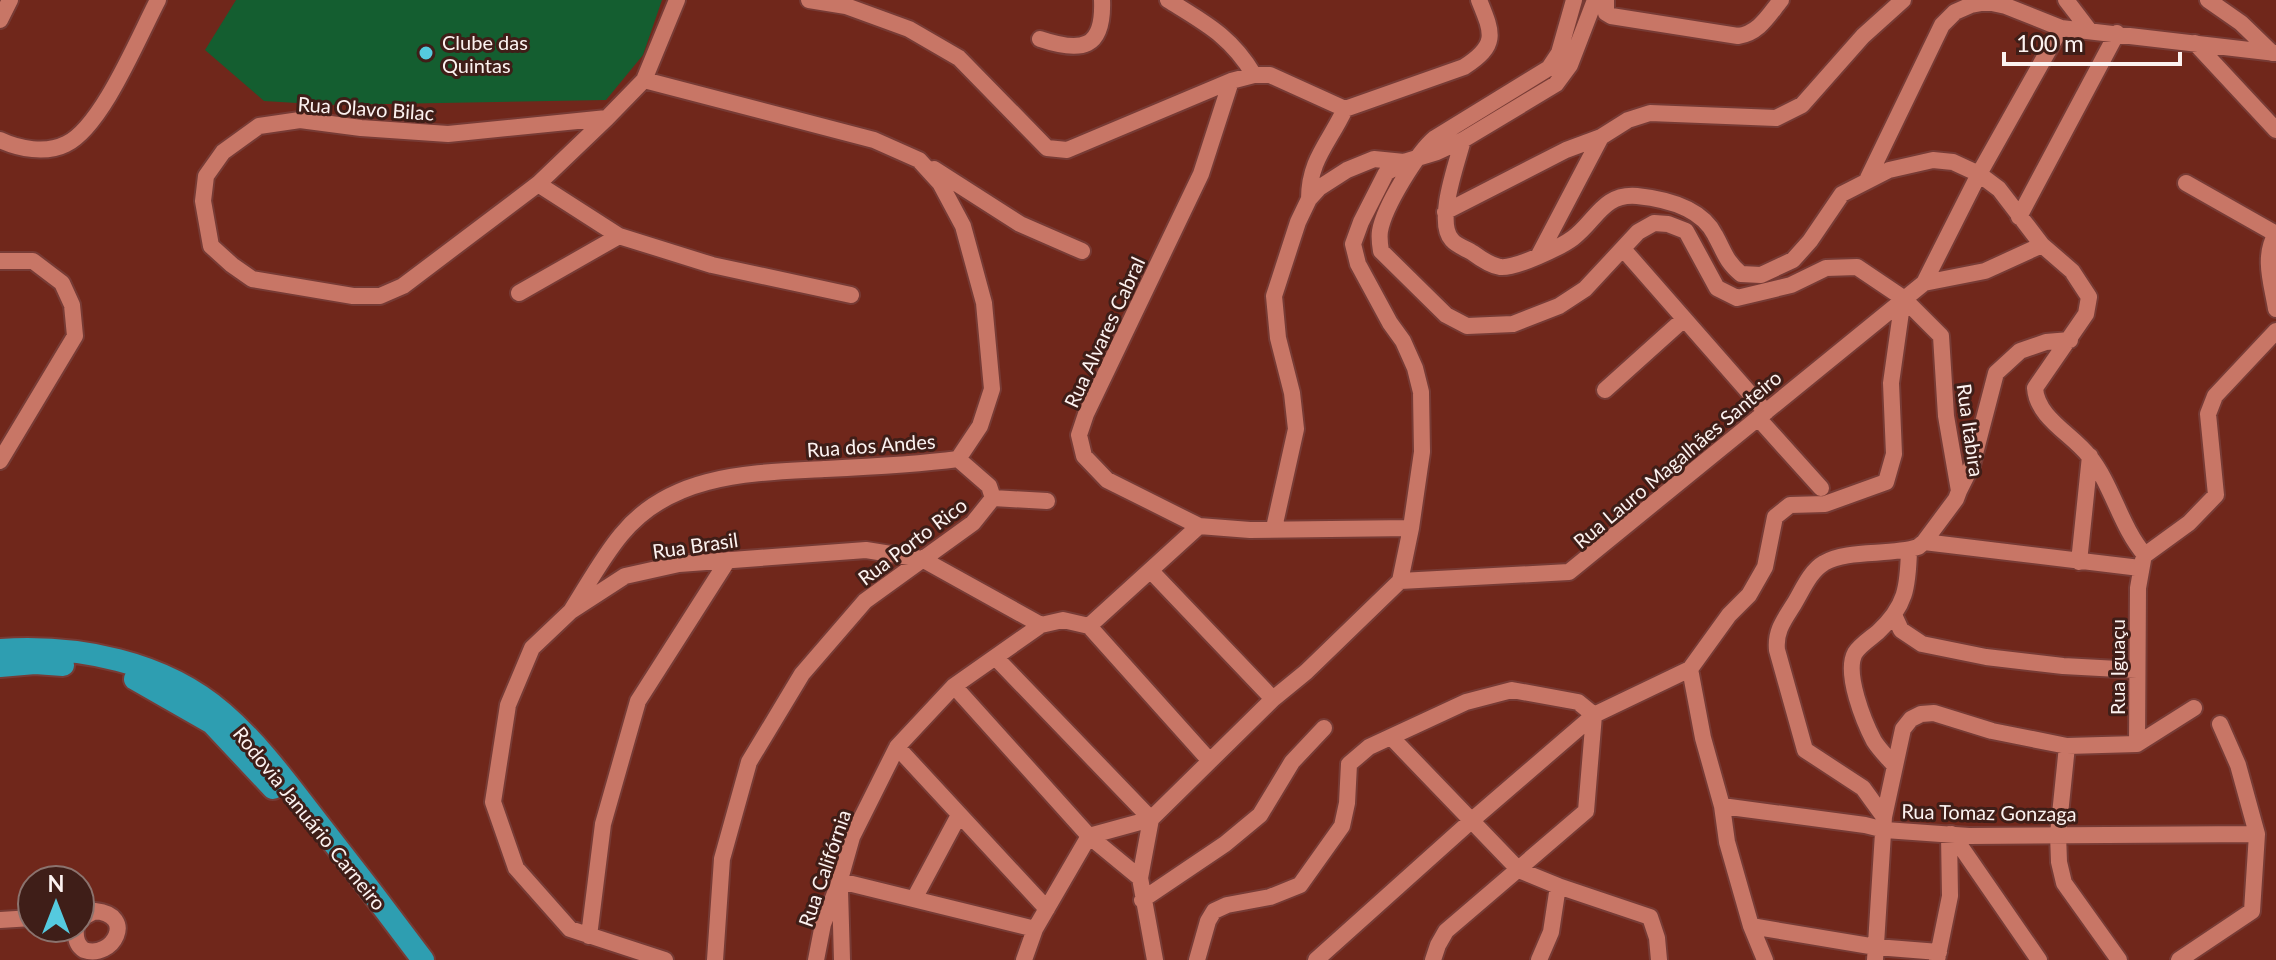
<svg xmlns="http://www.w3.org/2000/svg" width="2276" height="960" font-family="Lato,sans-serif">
  <rect width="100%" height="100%" fill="#70271b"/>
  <path fill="#145e30" d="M236,0H662L643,55L606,100L330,105L264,101L205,50Z"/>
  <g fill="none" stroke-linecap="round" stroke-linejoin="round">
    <defs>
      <path id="minor" d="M809,0L846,6L909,29L959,58L1047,148L1067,150L1231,81L1254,75H1270L1345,109C1329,143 1309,160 1309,199
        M1168,0C1205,23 1231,36 1254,75
        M1574,0L1559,53L1549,68L1435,138C1417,153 1384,207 1380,231C1379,237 1380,245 1381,251L1446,315L1467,326L1513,324L1559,306L1585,289L1638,232L1654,223L1668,224L1686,231L1717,288L1737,298L1791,285L1826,268L1857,267L1903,298L1941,336L1946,416L1959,491L1956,499L1924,542L1918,547C1890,556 1847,549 1824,563C1810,571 1802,591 1794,604C1784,620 1775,631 1777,650L1805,750L1863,788L1884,817
        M1606,0V13L1611,16L1738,36C1759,33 1768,16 1781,0
        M2066,0L2089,30
        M2208,0L2241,23L2272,53
        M0,20L10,0
        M1040,39C1082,53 1104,49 1102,0
        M2195,43L2276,130
        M1231,81L1201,174L1086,414L1079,435L1084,456L1107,480L1199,526L1250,530L1411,528
        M1345,109L1464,67C1498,45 1493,34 1479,0
        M607,118L448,134L361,128L300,120L259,126L223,152L206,176L203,201L211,246L232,265L252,279L353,296H380L403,286L538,184L607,118L644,80L677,0
        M0,140C19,149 46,154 66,144C102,127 139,36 158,0
        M1463,140C1457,163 1435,222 1452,240C1457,246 1467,249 1473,253C1481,259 1490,265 1500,267C1515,269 1561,247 1573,238C1596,221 1603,193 1637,196C1666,199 1701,207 1715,235C1725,253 1725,260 1741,274L1761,275L1793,260L1810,241L1842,194L1889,170L1933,160L1953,162L1979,174L1999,189L2042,245L2072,271L2089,297L2086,314L2035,388C2037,418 2072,434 2089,456C2113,486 2120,526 2145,555
        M934,169L1020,224L1082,251
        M1868,178L1942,25L1955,12L1971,5L1987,2L2006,6L2061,28L2276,53
        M2186,183L2276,234
        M538,184L619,236L712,265L851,295
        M1445,212L1566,150L1601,137
        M2019,217L2117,33
        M2276,234C2262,257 2272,284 2276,309
        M1624,250L1766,412
        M1539,255L1601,137L1628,120L1650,113L1776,118L1802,105L1863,36L1903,0
        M0,261H33L62,283L72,305L75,336L0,461
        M1924,283L1985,271L2042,245
        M519,293L619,236
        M1605,390L1684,319
        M1758,418L1821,488
        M1959,491L1972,465L1996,373L2020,351L2046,342L2070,340
        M993,498L1047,501
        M1274,528L1296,429L1292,393L1278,338L1274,296L1298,222L1309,199L1319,188L1347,170L1374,159L1404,162
        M1924,542L2140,568
        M2145,555L2189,523L2216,495L2208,414L2215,396L2276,331
        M2079,562L2090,456
        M1151,571L1273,699
        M1400,581L1569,572L1924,283L1979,174L2061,28
        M571,611C587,586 602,558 621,535C671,473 752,473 824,469C868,467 913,465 958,459L980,426L992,389L984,303L963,226L940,183L919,160L874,140L644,80
        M1895,617L1901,630L1922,644L1986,657L2063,666L2137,670
        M1089,626L1199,526
        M996,658L1151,819L1089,836
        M1690,669L1703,738L1722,806L1727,842L1751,926L1765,960
        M954,686L1089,836L1140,878
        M1392,738L1519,870L1558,886L1551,932L1539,960
        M2137,744L2138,588L2143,560
        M2137,744L2194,708
        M2067,746L2058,834L2059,862L2064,883L2119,960
        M897,747L1047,909
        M1894,765C1887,757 1879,749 1874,741C1864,722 1844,673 1855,653C1860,645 1871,638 1878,632C1906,606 1908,587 1909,550
        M1722,806L1865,825L1885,830L1969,836L2257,834
        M1952,834L2039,960
        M840,881L1035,929
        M1558,886L1650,917L1657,938L1659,960
        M840,890L842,960
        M914,899L959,815
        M1142,900L1225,844L1260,815L1292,762L1324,728
        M0,920L32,918
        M1751,926L1876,947L1939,952
        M76,928C75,937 76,945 84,950C113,960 137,915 95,911L80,919
        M589,936L603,824L638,701L728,560
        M665,960L570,929L516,868L493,802L508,705L532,648L571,611L625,576L679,564L866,550L922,559L1041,625
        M715,960L722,859L749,762L802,674L865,601L973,523L993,498L989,486L958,459
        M816,960L823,924L839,883L852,837L897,747L954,686L1041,625L1063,620L1089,626L1210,761
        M1024,960L1035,929L1089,836
        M1155,960L1140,878L1151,819L1273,699L1306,672L1400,581L1411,528L1422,452L1421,392L1415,368L1403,341L1390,323L1358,264L1353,244L1361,222L1386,173L1404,162L1437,152L1463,140L1556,84L1570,65L1595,0
        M1197,960L1208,921L1214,911L1227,905L1270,897L1300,885L1342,826L1347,803L1349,764L1369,747L1466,702L1512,690L1578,702L1594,715
        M1316,960L1471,821L1594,715L1690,669L1729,615L1749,595L1765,567L1775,517L1790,505L1825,504L1886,482L1894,454L1891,383L1903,298
        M1433,960L1438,945L1446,931L1586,811L1594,715
        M1875,960L1884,817L1903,729L1911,719L1921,714L1934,713L1992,731L2067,746L2137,744
        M1937,960L1950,896L1949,834
        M2179,960L2252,911L2257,834L2238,765L2220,724"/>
      <path id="highway" d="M0,650C78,645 163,661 223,713C259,744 287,783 315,819C352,866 388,913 423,960
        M0,666L35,663L63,665
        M135,679L212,723L273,788"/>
    </defs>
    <use href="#minor" stroke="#773b35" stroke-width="20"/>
    <use href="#highway" stroke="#773b35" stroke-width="26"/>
    <use href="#minor" stroke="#c87666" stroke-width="16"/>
    <use href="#highway" stroke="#2e9eb1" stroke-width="22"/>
  </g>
  <circle fill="#55cadf" stroke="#3f1e18" stroke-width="3" cx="426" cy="53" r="8"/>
  <g text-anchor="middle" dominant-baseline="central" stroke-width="6" stroke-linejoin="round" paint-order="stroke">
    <g font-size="20" fill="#fcf2f0" stroke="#3f1e18" text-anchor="start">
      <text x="442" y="42">Clube das<tspan x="442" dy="23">Quintas</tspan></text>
    </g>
    <g font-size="20" fill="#fcf2f0" stroke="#3f1e18">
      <text transform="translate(366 108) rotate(4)">Rua Olavo Bilac</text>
      <text transform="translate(1104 332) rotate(-65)">Rua Alvares Cabral</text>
      <text transform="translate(1971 430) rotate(82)">Rua Itabira</text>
      <text transform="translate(871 445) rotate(-4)">Rua dos Andes</text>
      <text transform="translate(1677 459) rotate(-40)">Rua Lauro Magalhães Santeiro</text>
      <text transform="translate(912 541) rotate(-37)">Rua Porto Rico</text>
      <text transform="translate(695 545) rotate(-8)">Rua Brasil</text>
      <text transform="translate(2117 667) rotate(-90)">Rua Iguaçu</text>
      <text transform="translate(1989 812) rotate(1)">Rua Tomaz Gonzaga</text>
      <text transform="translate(310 818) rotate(51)">Rodovia Januário Carneiro</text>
      <text transform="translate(824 868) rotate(-71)">Rua Califórnia</text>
    </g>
  </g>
  <g transform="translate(56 904)"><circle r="38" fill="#3f1e18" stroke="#8b736e" stroke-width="2"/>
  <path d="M0-6L14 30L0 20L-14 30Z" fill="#55cadf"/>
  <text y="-12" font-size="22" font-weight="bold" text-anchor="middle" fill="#fcf2f0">N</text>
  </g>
  <path d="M2004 52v12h176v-12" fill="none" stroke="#fcf2f0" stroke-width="4"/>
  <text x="2016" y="52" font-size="24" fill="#fcf2f0" stroke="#3f1e18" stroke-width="6" paint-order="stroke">100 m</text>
</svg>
